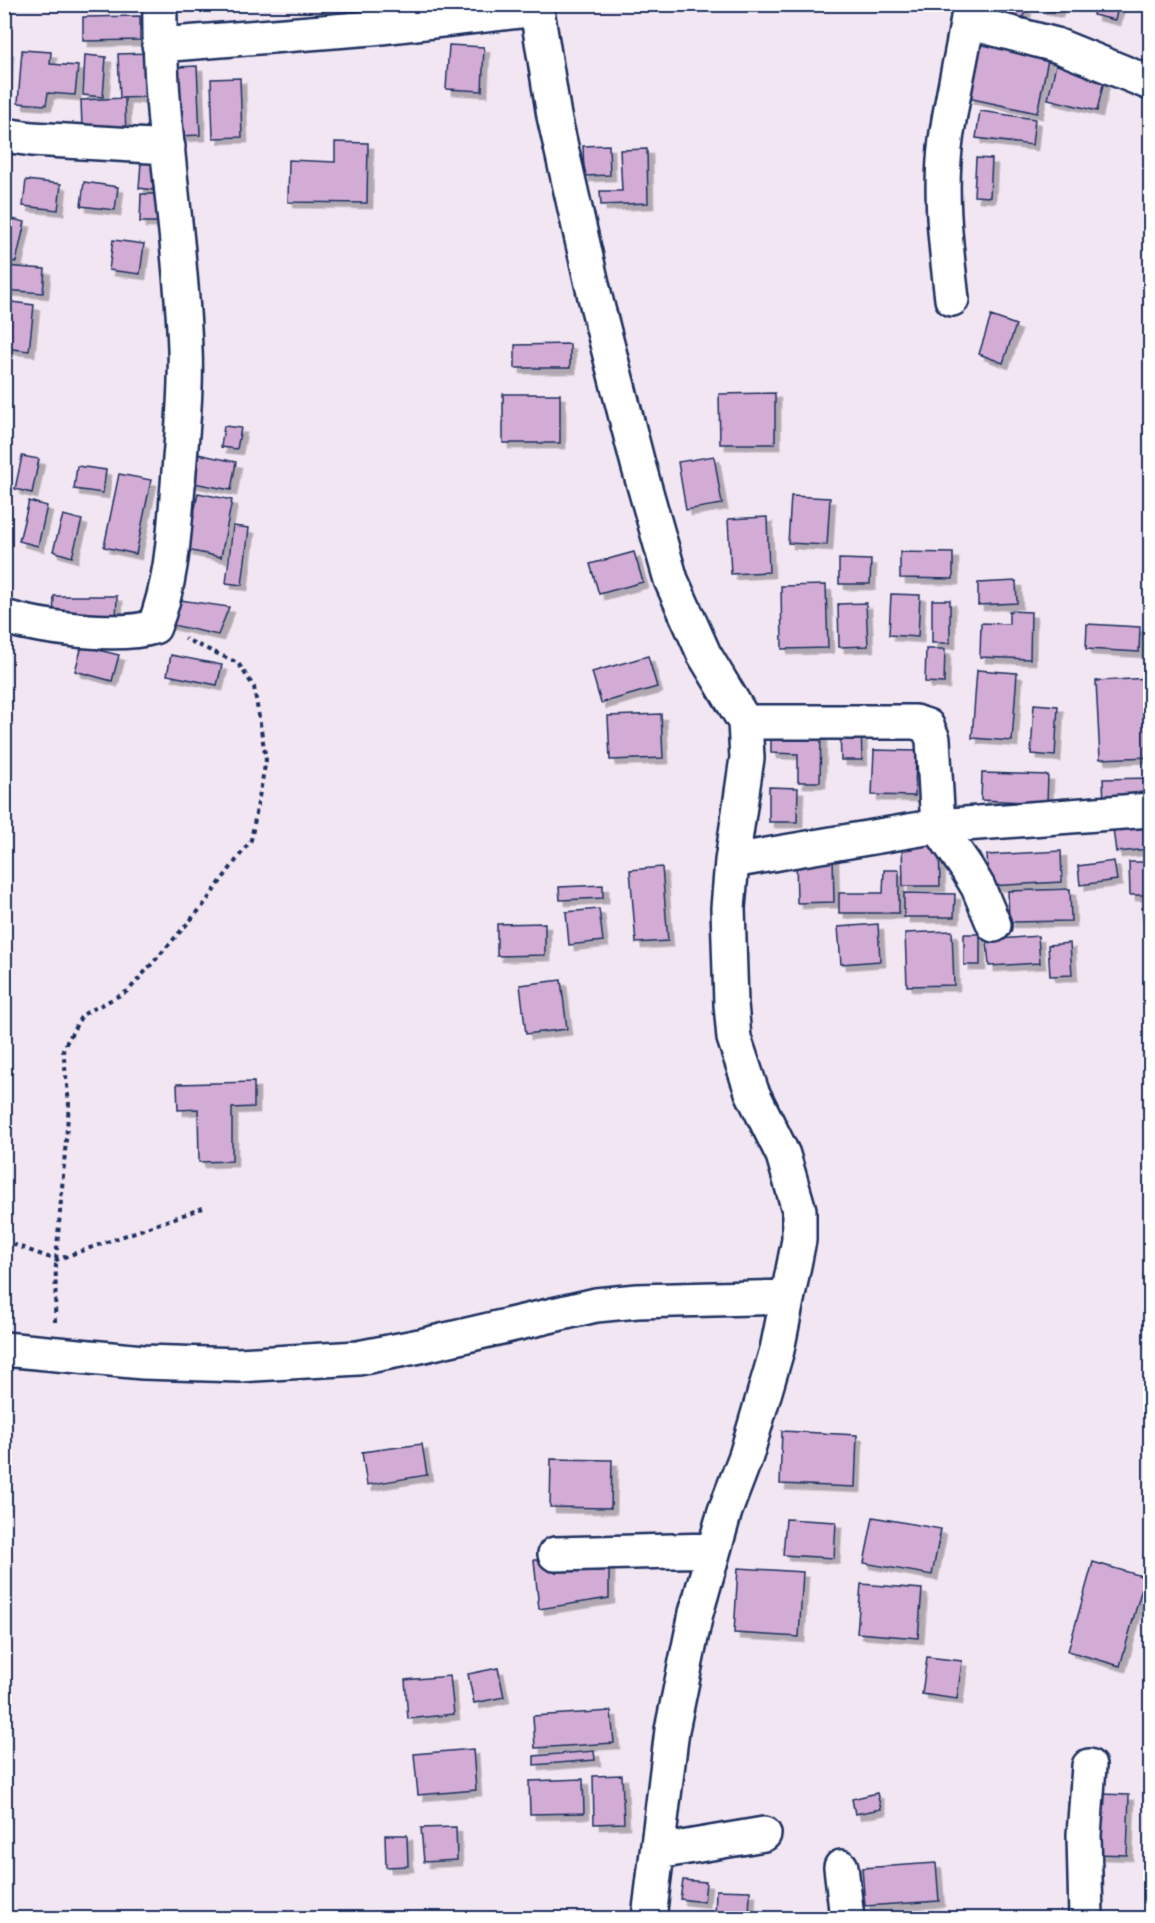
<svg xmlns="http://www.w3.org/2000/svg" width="1155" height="1923" font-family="Caveat,sans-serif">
  <defs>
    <filter id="shadow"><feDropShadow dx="5.5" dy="5.5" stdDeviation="0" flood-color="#0004"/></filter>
  </defs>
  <rect width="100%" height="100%" fill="#f2e6f2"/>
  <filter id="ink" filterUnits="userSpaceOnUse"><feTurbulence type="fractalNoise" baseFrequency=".0167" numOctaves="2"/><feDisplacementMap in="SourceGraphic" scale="12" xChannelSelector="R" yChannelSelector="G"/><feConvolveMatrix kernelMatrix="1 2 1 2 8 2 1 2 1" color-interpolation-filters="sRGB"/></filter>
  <g filter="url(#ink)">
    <path fill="#d2acd4" stroke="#1b2f5e" stroke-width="1.5" filter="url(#shadow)" d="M81,4H129V6Z
      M1007,4H1014L1026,9L1022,19L1004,12Z
      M1041,4H1059L1057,12L1040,9Z
      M1095,4H1119L1115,20L1093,15Z
      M140,16V40L83,41V17Z
      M981,35L1050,50L1037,113L968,98Z
      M449,45L484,47L482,91L446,89Z
      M4,50H8L6,89H4Z
      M22,50L51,52L50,64L78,66L75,95L48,93L46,105L18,103Z
      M150,53L152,97L120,98L118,54Z
      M85,55L106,57L103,97L83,95Z
      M1056,64L1105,76L1097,111L1048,99Z
      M197,66L200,135L179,136L176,67Z
      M240,78L242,137L213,138L211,79Z
      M125,98L126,141H117L116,127L82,128L81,100Z
      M980,111L1035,119L1032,145L976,138Z
      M335,142L368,143L367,203L288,202L289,160L335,162Z
      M609,145L610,175L584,176L583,146Z
      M647,149L648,203L601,205L600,191H622L620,150Z
      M142,150L155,151L153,190L139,188Z
      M976,158L992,159L990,197L974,196Z
      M26,180L61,184L58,210L23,206Z
      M84,182L118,187L115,210L81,206Z
      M141,194H159L158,222H140Z
      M4,217L25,222L16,262L4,260Z
      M113,240L144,244L140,274L109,270Z
      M4,266L45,269L43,293L4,290Z
      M4,301L34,305L29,351L4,348Z
      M991,316L1016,325L1003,363L979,354Z
      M570,344V368H515V345Z
      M775,393V444H720L719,394Z
      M503,394H560V443H503Z
      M224,426L241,428L237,449L221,447Z
      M193,453L236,462L231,490L188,482Z
      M22,456L39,459L32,493L15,489Z
      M714,456L722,504L686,510L678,462Z
      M77,466L106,470L103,493L74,489Z
      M119,474L151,480L136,554L104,547Z
      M198,493L232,500L221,557L187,550Z
      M791,496L830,498L827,545L788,543Z
      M29,501L47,506L38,546L19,541Z
      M63,515L82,520L72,557L53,551Z
      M767,517L769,572L731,574L728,519Z
      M233,526L249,528L242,585L226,583Z
      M634,552L643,582L599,594L590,564Z
      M900,552L953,553V579L900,578Z
      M839,559L871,560L870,584H839Z
      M1016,581L1017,603L978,605V583Z
      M826,585L828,648L782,649L781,586Z
      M891,594L920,595L918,637L889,635Z
      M54,596H117L116,621L53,620Z
      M173,599L229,607L218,635L168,624Z
      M932,600H950V643H932Z
      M866,603L868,646L839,647L838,604Z
      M1009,611L1031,612L1030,659L980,657L981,623L1009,624Z
      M1087,624L1140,627L1139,652L1086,649Z
      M82,646L119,655L112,681L75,671Z
      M926,649H945L944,683L925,682Z
      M171,655L222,665L217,685L167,675Z
      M648,656L657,687L601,703L592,672Z
      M977,670L1017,673L1012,741L972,738Z
      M1150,678V757L1100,759L1096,681Z
      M1034,704L1058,706L1055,756L1031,754Z
      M661,714L663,758L610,760L608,716Z
      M861,727L862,760H841L840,728Z
      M771,734L821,735L820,782H798V754L771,753Z
      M874,750L916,751L915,796L872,795Z
      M982,773L1048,775L1047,803L981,800Z
      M1150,778V805L1104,806L1103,779Z
      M769,787L798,788L797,822H769Z
      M1150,817V849L1116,852L1112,821Z
      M902,842H939L940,886H903Z
      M1061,851L1062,882L989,886L987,855Z
      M833,856L834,902L797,903L796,857Z
      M1114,861L1117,880L1080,885L1078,866Z
      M1129,862H1150V895H1130Z
      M662,867L668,941L636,943L630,870Z
      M884,870H899V913H839V893H883Z
      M603,885V898L560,900L559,887Z
      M1070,889L1071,921L1009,922L1008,891Z
      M904,893L955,894L954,917H904Z
      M1150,907V934L1145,935L1142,908Z
      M599,909L603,941L569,945L566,912Z
      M545,923V955L497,956V924Z
      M878,924L880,961L841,964L838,927Z
      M952,931L954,985L907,986L905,933Z
      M964,934H980V965H964Z
      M1038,936L1040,963L989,966L987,940Z
      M1070,943L1072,975L1050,976L1048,945Z
      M561,980L567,1029L526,1034L520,985Z
      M254,1082V1107L232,1108V1161L199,1162L198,1109L178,1110L177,1084Z
      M782,1431L857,1435L855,1487L780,1484Z
      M422,1444L427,1475L367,1485L362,1452Z
      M551,1459L612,1460L611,1508L550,1507Z
      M873,1517L941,1529L932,1575L864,1563Z
      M786,1519L836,1522L834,1558L783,1555Z
      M534,1560H609V1598L539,1609Z
      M1093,1562L1145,1577L1120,1666L1068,1651Z
      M738,1568L803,1572L799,1637L734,1633Z
      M861,1584L922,1589L918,1638L857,1633Z
      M927,1657L962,1661L957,1699L922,1694Z
      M498,1668L504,1697L474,1703L468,1674Z
      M450,1676L454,1714L408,1719L405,1680Z
      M611,1711L614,1743L535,1748L533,1716Z
      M473,1749L476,1790L418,1795L414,1754Z
      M594,1751L595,1760L534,1765V1756Z
      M622,1775L624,1823L594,1824L593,1776Z
      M583,1779L584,1813L530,1814L529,1781Z
      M877,1793L881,1809L855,1814L852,1799Z
      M1101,1794L1129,1795L1127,1855L1099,1854Z
      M456,1827L457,1860L424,1862L421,1828Z
      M385,1835H407L408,1866L386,1867Z
      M936,1863L939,1901L865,1906L862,1868Z
      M683,1880L706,1882L704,1902L680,1899Z
      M716,1890L750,1891L749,1918H715Z"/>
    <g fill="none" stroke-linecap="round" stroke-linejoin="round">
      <defs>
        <path id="minor" d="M536,4L554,116L595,297L638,464L671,580L704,654L745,722L747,758L732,861L728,908L731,1004L734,1038L752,1092L783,1155L799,1210V1240L777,1350L746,1456L725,1511L696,1613L672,1730L649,1918
          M968,22L1056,45L1150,83
          M159,45L372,28L537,9
          M4,135L32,139L168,147
          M952,299C946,246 939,193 946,140C952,94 964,50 970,4
          M4,617C42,628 117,638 154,627C172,582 174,533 178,485C181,440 187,394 185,349C181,234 158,120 160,4
          M745,722H915L927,726L933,739L938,826L966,867L978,887L994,925
          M732,861L938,826L1150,810
          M4,1349L143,1362L239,1365L358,1358L420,1346L596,1305L637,1301L787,1297
          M555,1554L713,1550
          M658,1852L764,1834
          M841,1867L847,1918
          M1086,1918L1084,1835L1089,1766"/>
      </defs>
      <use href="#minor" stroke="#1b2f5e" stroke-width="38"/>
      <path stroke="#1b2f5e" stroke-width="4" stroke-dasharray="4.5 4.5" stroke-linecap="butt" d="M4,1241L56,1260L203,1208
        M55,1322L56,1260L69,1104L63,1049L82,1015L128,991L202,907L251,840L266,760L254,687L238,663L185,639"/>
      <use href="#minor" stroke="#fff" stroke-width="33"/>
    </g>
  </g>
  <rect width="1155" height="1923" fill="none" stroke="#fff" stroke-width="24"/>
  <rect x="12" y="12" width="1131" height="1899" fill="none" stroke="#1b2f5e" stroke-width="2" filter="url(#ink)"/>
</svg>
